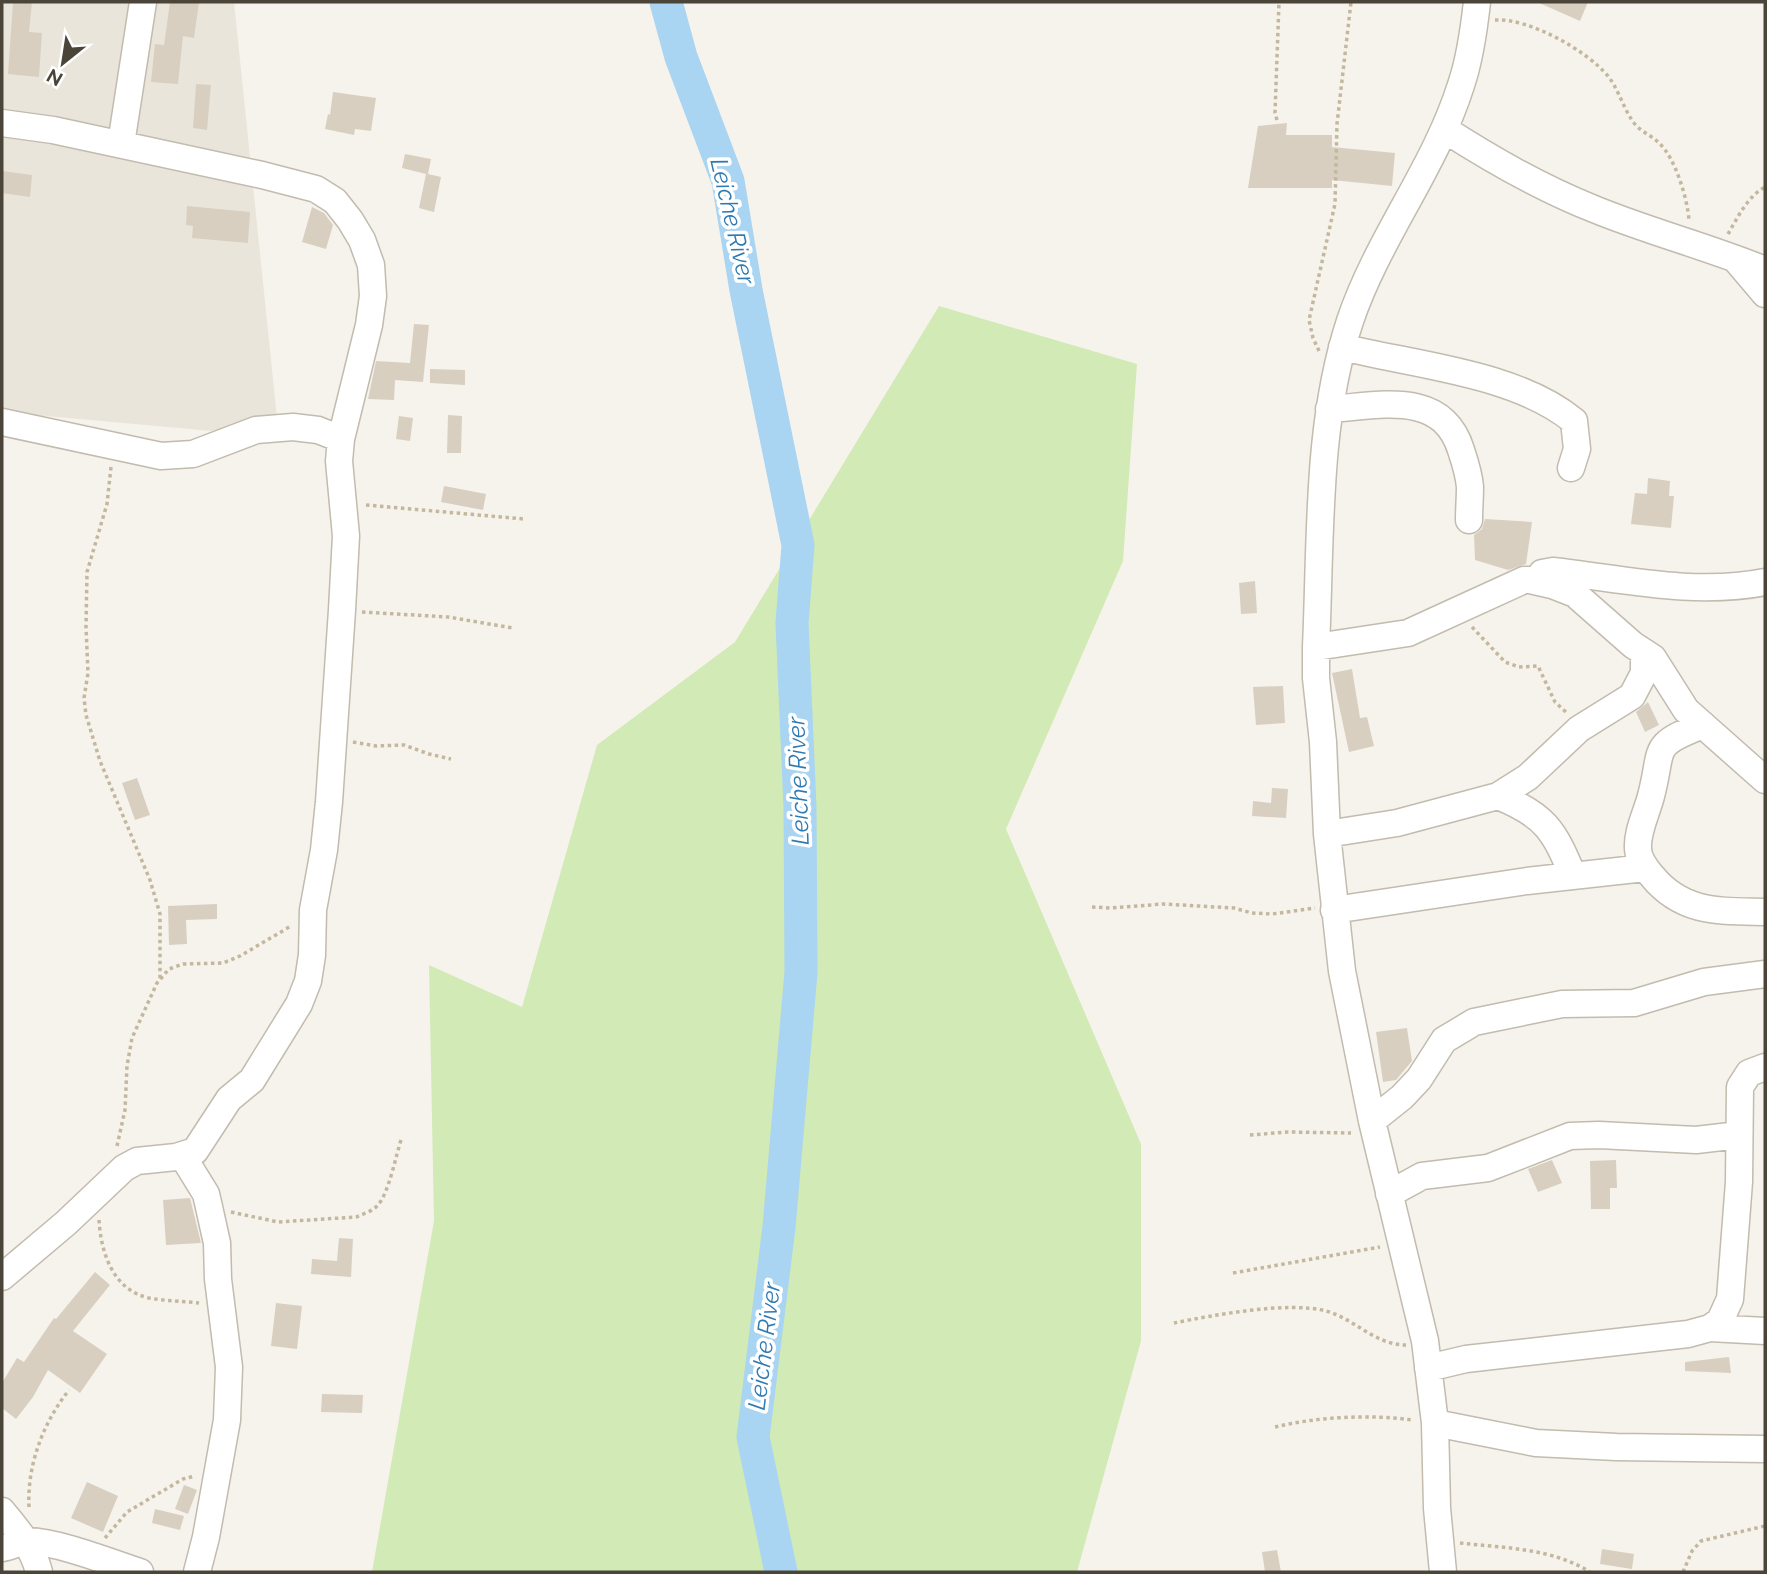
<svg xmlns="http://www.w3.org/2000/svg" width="1767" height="1574" font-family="Raleway,sans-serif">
  <rect width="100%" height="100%" fill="#f6f3ec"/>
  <path fill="#eae5da" d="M2,2H234L279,437L2,412Z"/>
  <path fill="#d2eab5" d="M939,306L1137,364L1123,561L1006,829L1141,1144V1341L1077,1572H372L434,1221L429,965L522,1007L597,745L735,642Z"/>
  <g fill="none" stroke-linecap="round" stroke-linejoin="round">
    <path stroke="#a9d4f2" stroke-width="33" d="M666,2L681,57L728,181L746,290L798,545L792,623L800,807L801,972L779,1227L753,1437L781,1572"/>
  </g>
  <path fill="#d8cfc1" d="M13,2H32L29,32L42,33L39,77L8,74Z
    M170,2H199L194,38L183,36L178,84L151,82L155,44L164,45Z
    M1537,2H1588L1580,21Z
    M196,84L211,85L207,130L193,128Z
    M333,92L376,98L371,131L355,129L354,135L325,129L328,114L330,115Z
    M1287,123L1286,135H1332V147L1395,153L1392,186L1332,180V188H1248L1258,126Z
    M405,154L431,159L428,174L441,177L434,212L419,208L426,174L402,168Z
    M2,171L32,175L30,197L2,193Z
    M187,206L250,212L248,243L192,238L193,226L186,225Z
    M312,207L324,213L333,225L326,249L302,242Z
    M414,324L429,325L423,382L395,380L394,400L368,399L376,361L410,363Z
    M430,369L465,370V385L430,383Z
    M448,415L462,416L461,453H447Z
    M399,416L413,418L410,441L396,439Z
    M1648,478L1670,481L1669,496H1674L1671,528L1631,524L1635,493L1647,494Z
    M444,486L486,494L483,510L441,502Z
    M1485,519L1532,522L1526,564L1508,570L1475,560L1474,535L1482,529Z
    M1255,581L1257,613L1241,614L1239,583Z
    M1352,669L1360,718L1367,717L1374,746L1349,752L1332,673Z
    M1283,686L1285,723L1256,725L1253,687Z
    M1648,702L1659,725L1645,732L1636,712Z
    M137,778L150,815L135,820L122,783Z
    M1272,788L1288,789L1286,818L1252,816L1253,801L1271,803Z
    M217,904V919L186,920L187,944L169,945L168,906Z
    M1407,1028L1412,1061L1396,1080L1383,1082L1376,1032Z
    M1552,1160L1562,1183L1538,1192L1528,1169Z
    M1616,1160L1617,1188H1610V1209H1591L1590,1161Z
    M190,1198L201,1243L166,1245L163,1200Z
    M339,1238L353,1239L351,1277L311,1274L312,1259L337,1261Z
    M95,1272L110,1285L73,1331L107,1354L80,1393L48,1370L33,1397L16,1419L2,1408V1383L17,1358L24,1362L54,1318L56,1319Z
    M276,1303L302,1306L297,1349L271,1346Z
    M1729,1357L1731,1373L1685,1371V1362Z
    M322,1394L363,1395L362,1413L321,1412Z
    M87,1482L118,1496L103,1532L71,1518Z
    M184,1485L197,1490L188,1514L175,1509Z
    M155,1509L184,1516L180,1530L152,1523Z
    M1602,1549L1634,1554L1632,1569L1600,1564Z
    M1277,1550L1281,1572H1265L1262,1552Z"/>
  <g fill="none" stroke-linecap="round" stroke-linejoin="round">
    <defs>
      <path id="minor" d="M2,123L53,130L262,175L316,189L335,201L350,220L362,240L371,265L373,296L369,325L341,439L339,461L346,536L342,610L329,802L324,850L313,910L312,955L308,981L299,1004L252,1080L229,1099L195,1151L176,1157L137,1161L124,1168L66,1223L2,1277
        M1444,129C1492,160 1541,188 1594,209C1650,232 1709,247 1765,270
        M121,144L143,2
        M1737,261L1765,294
        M1342,347C1414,365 1516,373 1574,421L1577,449L1571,468
        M1329,409C1379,406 1442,389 1461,450C1465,462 1469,474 1470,487C1470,498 1469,509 1469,520
        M2,422L161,456L193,454L256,430L293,427L318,430L341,439
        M1542,573L1553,571C1623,579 1695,596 1765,582
        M1316,647L1408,633L1524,580H1530L1552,585L1575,594L1633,645L1653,658L1686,710L1765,780
        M1703,725C1649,746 1664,747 1651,796C1647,812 1637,831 1638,848C1638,858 1645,868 1652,876C1683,914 1721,911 1765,912
        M1498,796C1545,815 1554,830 1573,876
        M1327,834L1397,823L1498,796L1528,777L1579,729L1632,696L1644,673V652
        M1334,910L1527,881L1645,868
        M1372,1121L1402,1097L1419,1079L1444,1040L1474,1022L1562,1004L1634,1003L1704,982L1765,974
        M182,1155L206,1194L209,1207L217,1243L218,1279L229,1367L227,1420L206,1537L197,1572
        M1389,1194L1422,1176L1488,1168L1570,1136L1599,1135L1696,1140L1739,1135
        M1710,1328L1765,1331
        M1428,1368L1466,1359L1688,1334L1710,1328L1720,1321L1730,1299L1739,1182L1740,1087L1749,1073L1765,1067
        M1435,1423L1536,1443L1616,1447L1765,1449
        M2,1511C18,1530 33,1548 39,1572
        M2,1548C11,1547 20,1541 28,1541C59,1542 109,1562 140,1572
        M1443,1572L1437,1508L1435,1423L1425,1341L1372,1121L1342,971L1327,834L1323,742L1316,678V647C1321,539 1316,424 1350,321C1378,238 1435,168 1461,85C1470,59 1474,29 1477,2"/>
    </defs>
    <use href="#minor" stroke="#c2bbae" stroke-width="29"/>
    <path stroke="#c4b79f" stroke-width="3.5" stroke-dasharray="3.5 3.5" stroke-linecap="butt" d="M1495,20C1529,18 1586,50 1608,76C1619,90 1623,108 1634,123C1641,132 1651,135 1659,143C1675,157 1688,200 1689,221
      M1277,120L1275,113L1279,2
      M1728,234C1738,217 1747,197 1765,187
      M1319,351L1313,338L1309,320L1335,204L1337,124L1351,2
      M111,467L107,504L87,572L86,627L88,673L84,698L86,715L100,761L150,880L160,914V979
      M366,505L524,519
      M362,612L448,617L513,628
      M1472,627L1505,662L1519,667L1538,666L1555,702L1567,713
      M353,742L376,746L404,745L429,754L451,759
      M1092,907L1111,908L1163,904L1234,908L1252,913L1272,914L1315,908
      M1250,1135L1288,1132L1351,1133
      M117,1146L125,1110L127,1066L132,1038L157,983L169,969L183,964L223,963L240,956L291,926
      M231,1212L278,1222L356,1217C363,1214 371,1212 377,1206C389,1194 396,1154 402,1137
      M99,1220C101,1253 113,1290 149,1298C165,1301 182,1301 199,1303
      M1233,1273L1380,1247
      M1174,1323C1214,1315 1288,1301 1326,1311C1355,1319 1375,1345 1406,1345
      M1275,1427C1316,1417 1370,1414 1412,1420
      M29,1507C27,1465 43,1423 69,1390
      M105,1538L127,1512L183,1479L195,1476
      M1460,1543C1504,1548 1552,1548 1590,1572
      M1683,1572L1692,1551L1701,1541L1765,1526"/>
    <use href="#minor" stroke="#fff" stroke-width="26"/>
  </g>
  <g text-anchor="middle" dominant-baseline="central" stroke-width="7" stroke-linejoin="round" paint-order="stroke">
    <g font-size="24" font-style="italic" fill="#2e7ab2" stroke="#fff">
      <text transform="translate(733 221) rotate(77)">Leiche River</text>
      <text transform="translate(798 781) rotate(-92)">Leiche River</text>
      <text transform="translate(764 1346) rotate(-83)">Leiche River</text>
    </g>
  </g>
  <rect width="1767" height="1574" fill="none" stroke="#4b4439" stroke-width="7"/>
  <g transform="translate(63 63) rotate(210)" stroke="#ffffff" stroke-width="5" paint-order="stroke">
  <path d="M0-5L12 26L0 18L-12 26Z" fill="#4b4439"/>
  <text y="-10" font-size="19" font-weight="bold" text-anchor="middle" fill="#4b4439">N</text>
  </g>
</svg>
